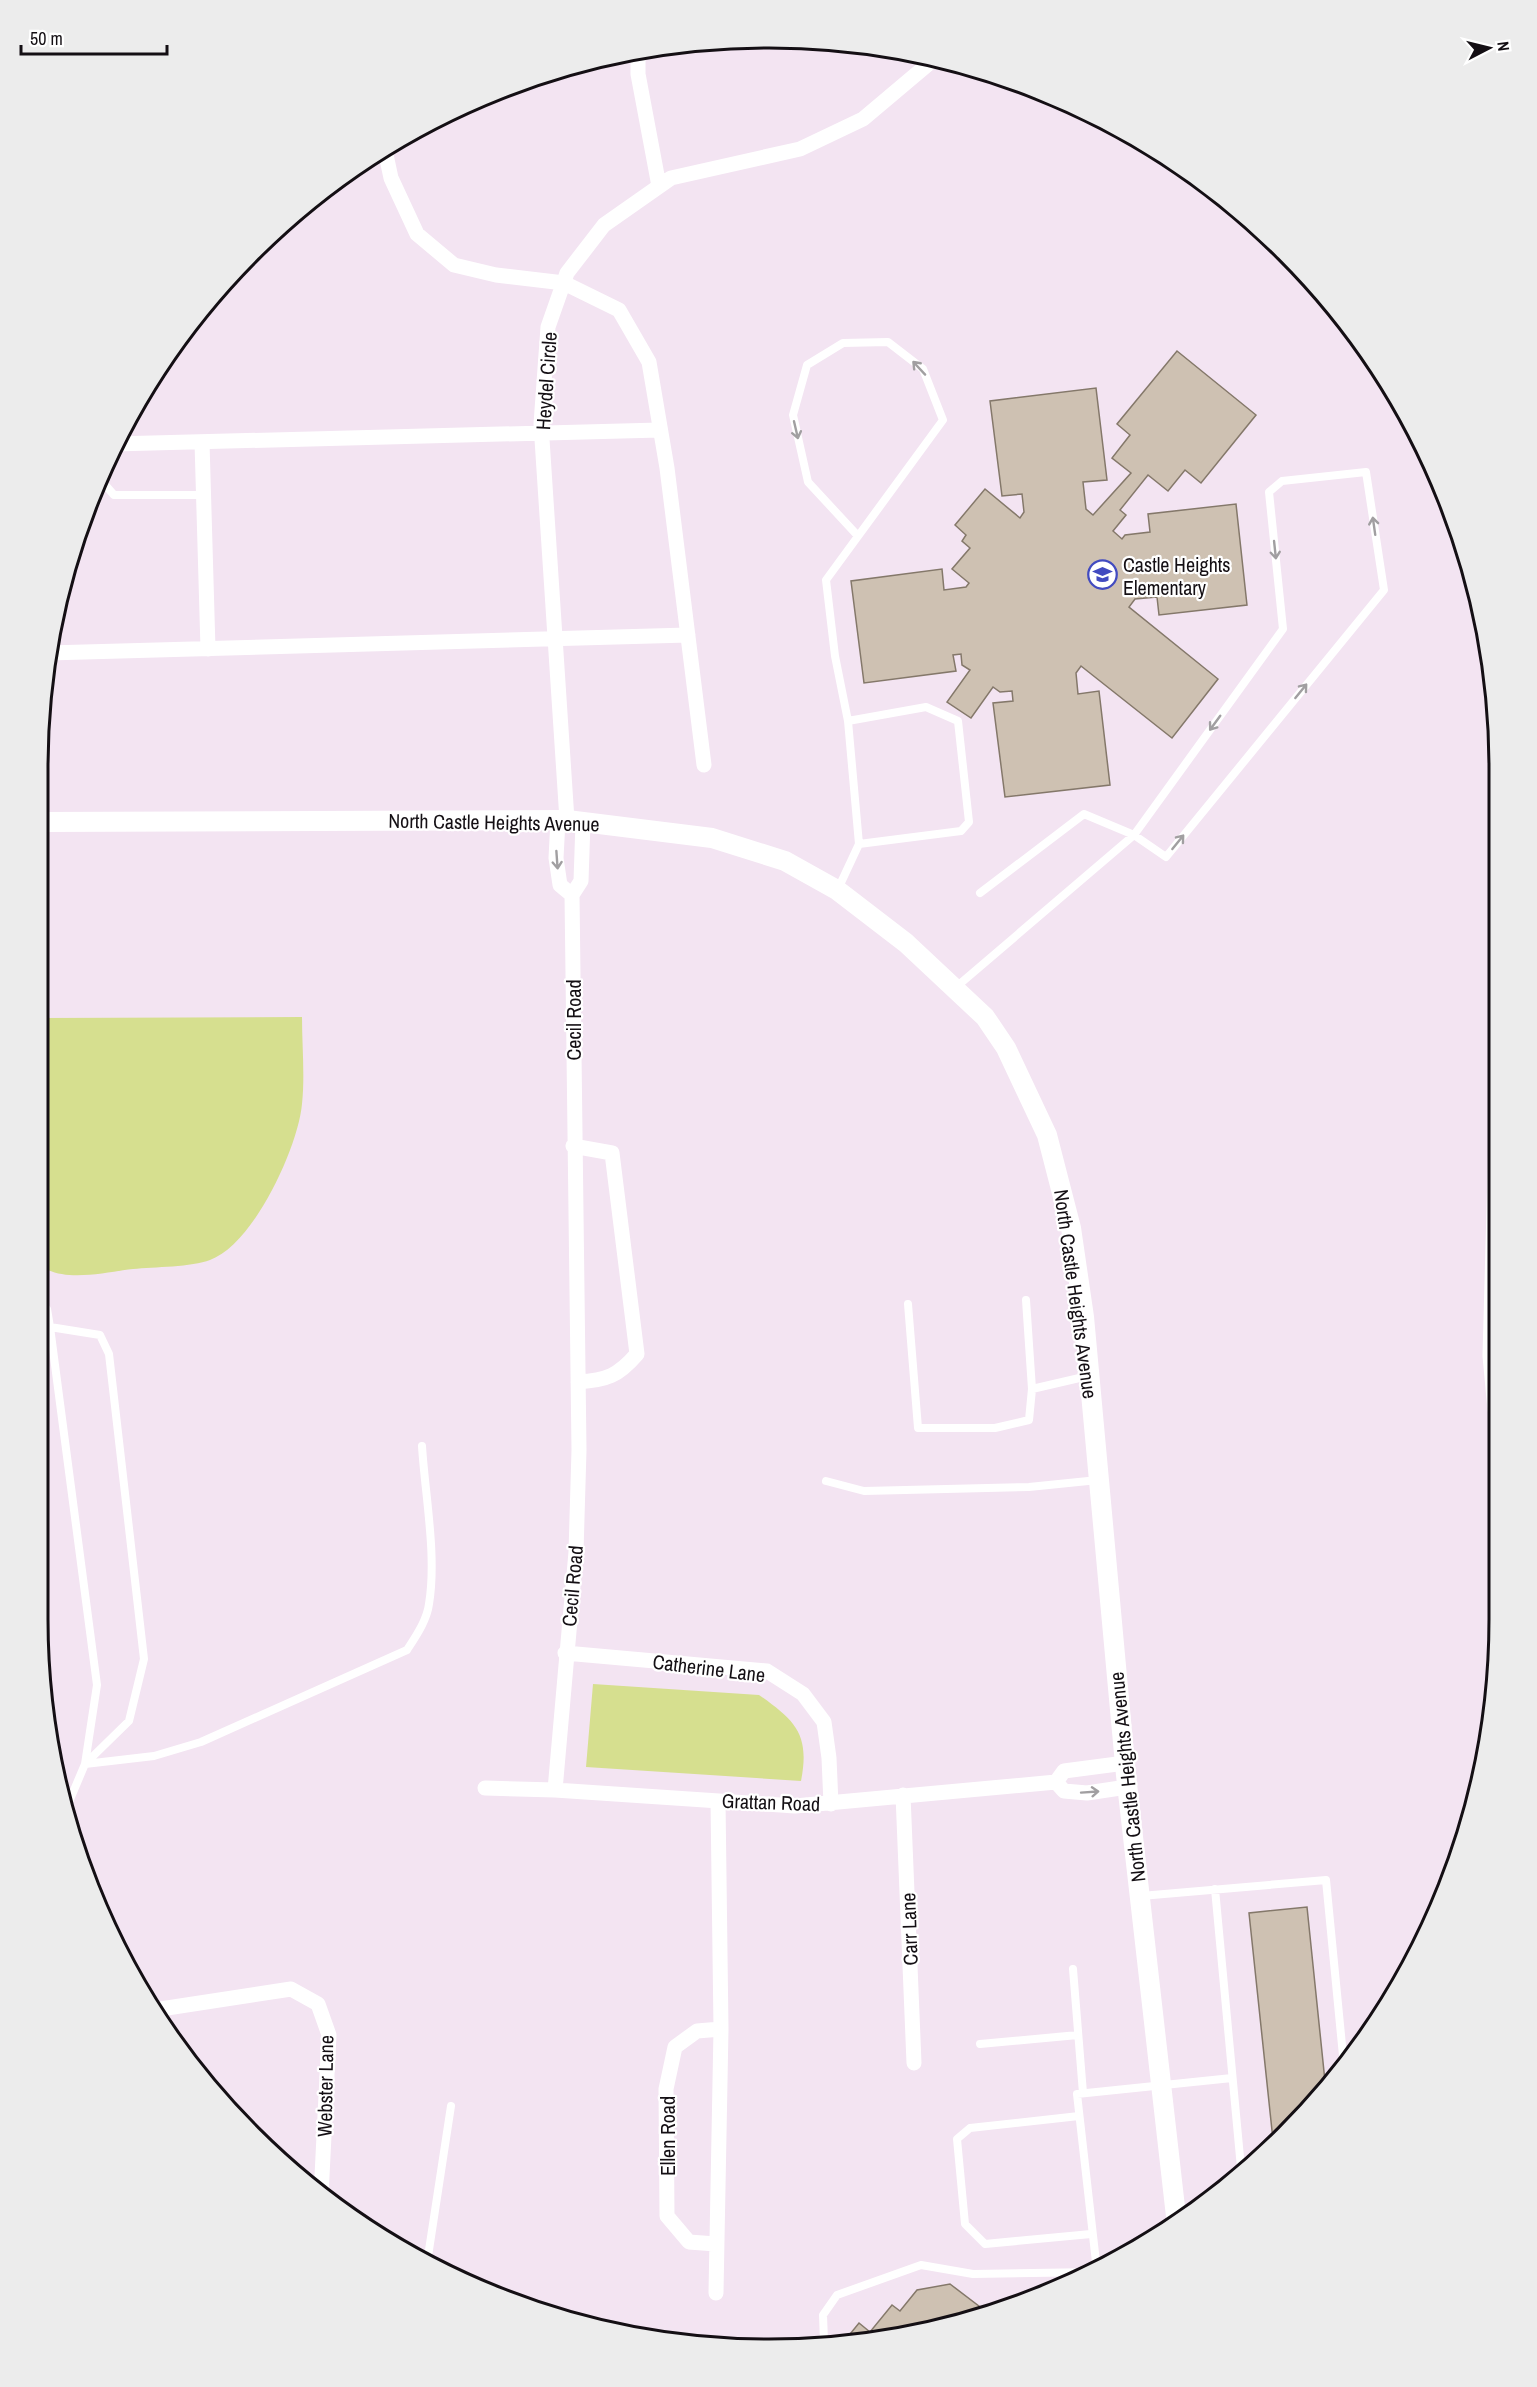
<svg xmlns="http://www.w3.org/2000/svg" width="1537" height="2387" font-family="'Archivo Narrow',sans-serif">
  <rect width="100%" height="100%" fill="#f3e4f2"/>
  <path fill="#d6df8f" d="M302,1017C302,1046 305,1076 302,1104C298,1148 253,1245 210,1260C192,1267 154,1267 133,1269C107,1272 68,1282 44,1268V1018Z
    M593,1684L759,1695C796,1721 810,1735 801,1781L586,1767Z"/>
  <path fill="#cec1b2" stroke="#84786a" stroke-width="1.5" d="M1177,351L1256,415L1201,483L1185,470L1168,491L1148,475L1120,510L1126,515L1113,531L1122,539L1125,535L1150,532L1148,514L1236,504L1247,605L1159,615L1157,597L1135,599L1129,607L1218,679L1172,738L1081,666L1076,673L1078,694L1099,691L1110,785L1005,797L993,703L1013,701L1012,691L1000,692L993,687L971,718L947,702L970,670L962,665L961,654L953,655L956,671L864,683L851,581L942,569L944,590L966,587L969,583L952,569L970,548L962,541L966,535L955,525L985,489L1020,518L1024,512L1022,494L1002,496L990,401L1096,388L1107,480L1083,482L1086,509L1093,515L1131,473L1112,458L1130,435L1117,424Z
    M1307,1907L1326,2091L1273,2140L1249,1913Z
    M950,2284L988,2313L958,2324L846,2339L859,2323L870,2332L892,2305L900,2311L917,2290Z"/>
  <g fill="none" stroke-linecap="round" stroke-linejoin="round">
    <path stroke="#fff" stroke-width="8" d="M100,479L114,495H203
      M848,721L835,656L826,580L943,420L923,369L888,342L843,343L807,365L793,415L808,482L858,536
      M838,889L859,844L961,831L969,822L958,721L926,707L848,721L859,844
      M955,988L1134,835L1283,629L1269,492L1282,481L1366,472L1384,590L1166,857L1134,835L1084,814L980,893
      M1026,1300L1032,1389
      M908,1304L918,1428H995L1029,1420L1032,1389L1088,1376
      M44,1306L47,1309L50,1327L97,1685L85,1764L66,1809
      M50,1327L100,1335L109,1354L144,1659L129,1721L85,1764
      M826,1481L864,1491L1029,1487L1098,1480
      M85,1764L154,1756L201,1742L407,1650C416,1636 427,1620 429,1604C437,1555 425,1495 422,1446
      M1215,1889L1241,2168
      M1141,1896L1326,1880L1344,2066
      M1073,1969L1083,2093
      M980,2044L1078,2035
      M1079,2116L970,2128L957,2139L965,2224L985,2244L1091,2234
      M427,2263L451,2106
      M1097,2271L1077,2094L1232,2078
      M824,2342L823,2315L837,2295L921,2265L973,2274L1096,2272"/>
    <path stroke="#fff" stroke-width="15" d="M638,53V74L659,186
      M385,150L391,178L417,234L454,265L496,275L564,283L619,310L649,362L667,468L704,765
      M202,442L208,649
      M114,444L660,430
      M48,653L688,635
      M558,820L556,858L560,885L572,895
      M567,820L541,424L548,327L567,273L604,225L671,178L800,149L863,119L933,60
      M572,895L581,881L583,822
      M573,1146L612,1153L637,1354C618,1376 607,1380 578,1382
      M1495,1410L1490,1356L1496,1135
      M565,1653L767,1671L803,1694L824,1722L829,1758L831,1804
      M1056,1782L1064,1791L1087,1793L1127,1787
      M1056,1782L1064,1771L1125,1763
      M485,1788L555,1790L795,1806L1056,1782
      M555,1790L576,1552L579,1450L572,895
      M903,1795L914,2063
      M154,2010L291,1989L318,2004L329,2035L321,2196
      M716,2244L689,2242L667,2216L666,2089L675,2047L697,2031L721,2029
      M716,2293L721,2029L718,1801"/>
    <path stroke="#fff" stroke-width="20" d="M44,822L567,820L712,838L785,861L837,890L906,943L985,1017L1006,1048L1047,1135L1071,1228L1084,1317L1126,1775L1177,2225"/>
  </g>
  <defs><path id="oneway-shaft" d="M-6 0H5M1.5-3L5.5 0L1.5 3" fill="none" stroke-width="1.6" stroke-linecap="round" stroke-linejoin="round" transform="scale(1.5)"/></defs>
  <g stroke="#a19fa1">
    <use href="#oneway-shaft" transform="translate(919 368) rotate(-133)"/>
    <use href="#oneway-shaft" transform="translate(796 430) rotate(77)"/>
    <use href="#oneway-shaft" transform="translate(1374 526) rotate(-98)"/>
    <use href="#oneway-shaft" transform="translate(1275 550) rotate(84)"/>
    <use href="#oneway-shaft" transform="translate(1301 691) rotate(-51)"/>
    <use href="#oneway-shaft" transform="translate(1215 723) rotate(126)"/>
    <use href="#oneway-shaft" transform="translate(1178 842) rotate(-51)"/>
    <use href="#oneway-shaft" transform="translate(557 860) rotate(86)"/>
    <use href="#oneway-shaft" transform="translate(1090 1792) rotate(-4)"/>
  </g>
  <defs>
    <symbol id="school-ring" viewBox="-11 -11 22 22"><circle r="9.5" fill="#fff" stroke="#424bc0" stroke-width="1.5"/><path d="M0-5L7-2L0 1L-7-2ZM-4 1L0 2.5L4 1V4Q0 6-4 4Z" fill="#424bc0"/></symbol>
  </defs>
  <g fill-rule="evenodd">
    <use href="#school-ring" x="1086" y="558" width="33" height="33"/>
  </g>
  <g text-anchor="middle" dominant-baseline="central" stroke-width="4.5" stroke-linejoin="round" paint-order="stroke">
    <g font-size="20" fill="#140f14" stroke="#fff">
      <text transform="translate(546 381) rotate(-86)">Heydel Circle</text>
      <text transform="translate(494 822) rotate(1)">North Castle Heights Avenue</text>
      <text transform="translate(573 1020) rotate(-90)">Cecil Road</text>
      <text transform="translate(1076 1294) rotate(82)">North Castle Heights Avenue</text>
      <text transform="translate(572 1586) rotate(-85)">Cecil Road</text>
      <text transform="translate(709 1668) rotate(7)">Catherine Lane</text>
      <text transform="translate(1127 1777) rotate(-96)">North Castle Heights Avenue</text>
      <text transform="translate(771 1802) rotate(2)">Grattan Road</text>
      <text transform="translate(909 1929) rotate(-92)">Carr Lane</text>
      <text transform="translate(325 2086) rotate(-89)">Webster Lane</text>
      <text transform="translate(667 2136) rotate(-90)">Ellen Road</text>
    </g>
    <g font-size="20" fill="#140f14" stroke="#fff" text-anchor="start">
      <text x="1123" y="564">Castle Heights<tspan x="1123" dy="23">Elementary</tspan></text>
    </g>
  </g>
  <path d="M0 0H1537V2387H0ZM768 48H769A720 720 0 0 1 1489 768V1619A720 720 0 0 1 769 2339H768A720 720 0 0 1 48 1619V768A720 720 0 0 1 768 48Z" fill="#ececec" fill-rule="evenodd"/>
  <path fill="none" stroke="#140f14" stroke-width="3" d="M768 48H769A720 720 0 0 1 1489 768V1619A720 720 0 0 1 769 2339H768A720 720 0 0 1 48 1619V768A720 720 0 0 1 768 48Z"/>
  <g transform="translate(1489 48) rotate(83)" stroke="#ffffff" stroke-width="4.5" paint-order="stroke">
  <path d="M0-4.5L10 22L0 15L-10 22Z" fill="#140f14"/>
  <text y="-9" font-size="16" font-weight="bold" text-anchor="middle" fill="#140f14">N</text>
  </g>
  <path d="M21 45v9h146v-9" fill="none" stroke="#140f14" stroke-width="3"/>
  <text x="30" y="45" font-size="18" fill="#140f14" stroke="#ffffff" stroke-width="4.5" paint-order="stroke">50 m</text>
</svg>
